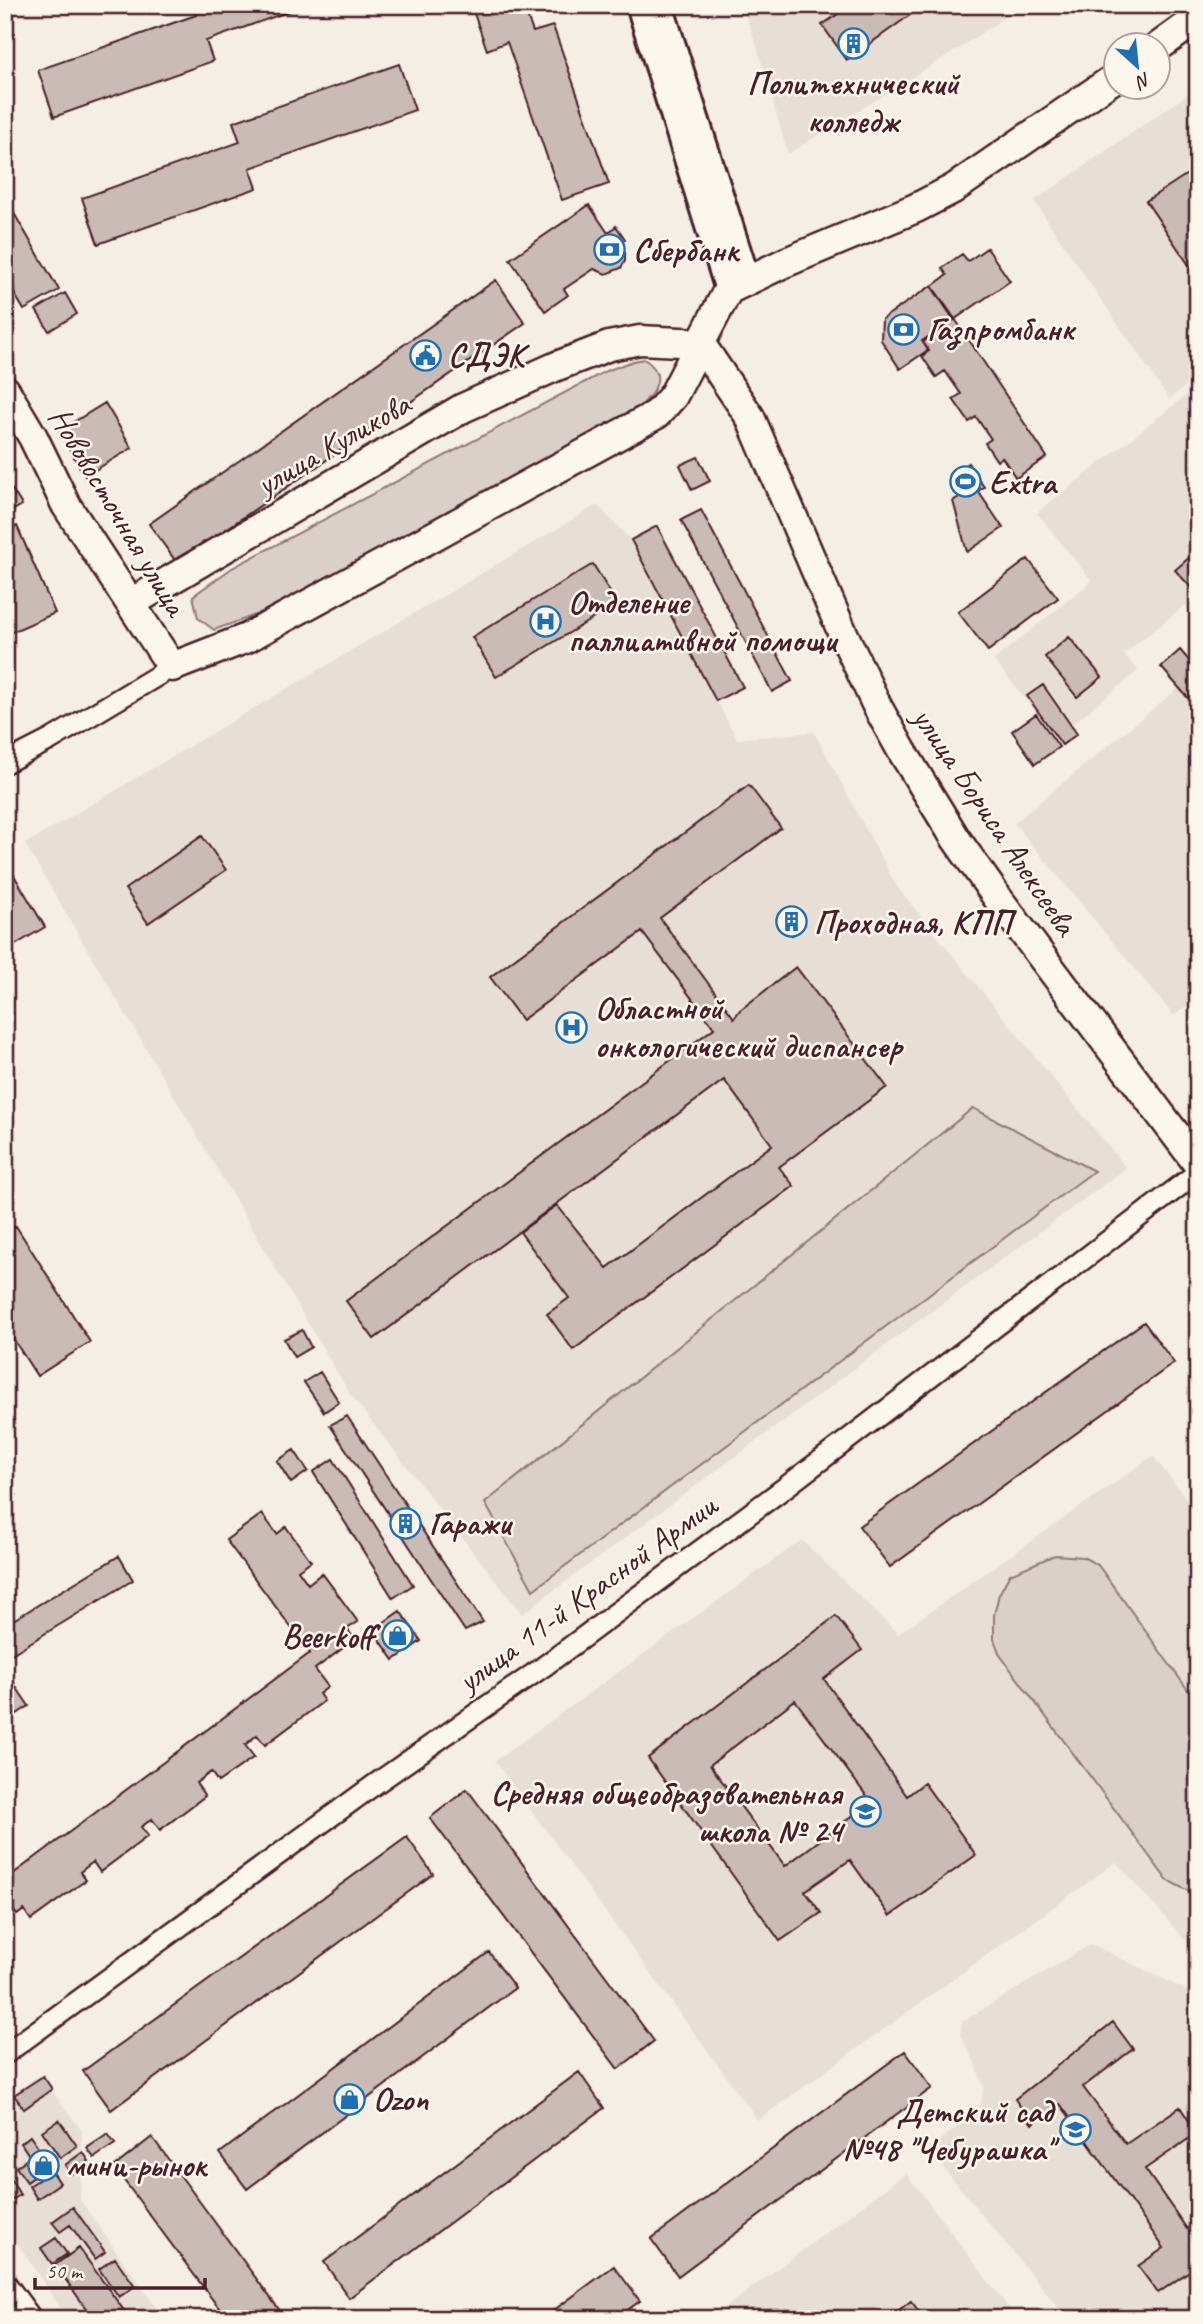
<svg xmlns="http://www.w3.org/2000/svg" width="1203" height="2324" font-family="Caveat,sans-serif">
  <rect width="100%" height="100%" fill="#f4eee4"/>
  <filter id="ink" filterUnits="userSpaceOnUse"><feTurbulence type="fractalNoise" baseFrequency=".0143" numOctaves="2"/><feDisplacementMap in="SourceGraphic" scale="14" xChannelSelector="R" yChannelSelector="G"/><feConvolveMatrix kernelMatrix="1 2 1 2 8 2 1 2 1" color-interpolation-filters="sRGB"/></filter>
  <g filter="url(#ink)">
    <path fill="#e7dfd6" d="M742,5H1022L960,48L788,154L758,50Z
      M1198,87V377L1169,399L1034,201Z
      M1198,386V595L1124,654L1138,671L1056,737L994,660L1092,581L1037,513Z
      M597,505L631,540L737,739L814,732L897,887L1126,1168L522,1614L350,1394L25,844Z
      M1198,672V996L1174,1016L1014,823Z
      M1153,1456L1198,1513V1929L1185,1940L1116,1862L758,2120L495,1761L802,1540L898,1634Z
      M1091,1944L1198,1996V2304L1179,2319H1068L928,2149L979,2111L984,2087L974,2060L960,2035L962,2022Z
      M40,2075L82,2131L80,2200L164,2319H68L5,2225V2099Z
      M906,2173L1017,2319H710Z"/>
    <path fill="#dbd0c9" stroke="#92787a" stroke-width="2" d="M644,359C672,377 650,397 634,413L258,614L214,630L198,618L193,596L232,568L606,371L633,361Z
      M973,1108L1094,1171L533,1590L485,1503Z
      M1055,1555L1083,1557L1098,1565L1198,1704V1891H1188L1167,1880L1000,1655L994,1639V1615L999,1594L1010,1574Z"/>
    <path fill="#cabbb6" stroke="#4a1f2b" stroke-width="2" fill-rule="evenodd" d="M193,5H307L206,41L213,61L54,117L38,70L196,15Z
      M471,5H523L533,32L553,26L609,184L562,200L507,42L487,50Z
      M851,5H924L847,60L822,25Z
      M399,64L415,110L250,168L257,188L98,244L82,198L240,142L233,122Z
      M1198,167V272L1195,274L1146,201Z
      M5,198L59,290L24,310L5,278Z
      M589,205L608,233L616,226L625,239L619,244L625,253V261L621,268L606,274L594,269L564,289L568,295L545,311L510,259Z
      M987,248L1010,281L955,319L932,286L947,275L942,268L962,254L968,261Z
      M496,280L525,323L177,563L149,524Z
      M931,286L954,320L922,341L928,350L900,369L881,340L882,319Z
      M65,293L77,314L49,331L36,310Z
      M955,319L1047,457L1016,478L1002,457L997,461L985,443L991,439L976,417L969,422L953,399L961,394L945,371L936,377L922,356L929,351L923,342Z
      M105,403L132,448L85,476L59,431Z
      M698,457L710,481L692,490L680,465Z
      M968,463L984,487L978,491L1003,528L967,552L953,501L965,493L953,474Z
      M5,479L22,505L5,515Z
      M701,510L792,681L772,692L681,520Z
      M17,526L55,613L5,635V531Z
      M657,526L743,687L716,701L631,540Z
      M1198,550V595L1175,570Z
      M1028,559L1058,598L988,651L958,612Z
      M593,564L617,604L496,677L472,637Z
      M1069,637L1102,677L1077,697L1045,657Z
      M1180,650L1198,671V690L1188,698L1161,667Z
      M1043,685L1077,734L1062,745L1027,696Z
      M1036,714L1059,747L1035,764L1012,731Z
      M749,785L781,828L660,918L734,1018L740,1010L796,967L887,1087L779,1167L794,1186L573,1350L547,1314L569,1298L520,1232L557,1205L607,1268L772,1145L724,1080L374,1339L346,1301L714,1028L642,932L522,1020L490,977Z
      M202,836L226,870L148,923L125,889Z
      M9,867L45,927L5,951V869Z
      M790,908L804,924L792,935L777,919Z
      M16,1226L90,1342L37,1376L5,1326V1233Z
      M1144,1322L1174,1363L890,1567L859,1526Z
      M302,1330L311,1347L294,1357L284,1339Z
      M320,1372L339,1402L324,1412L304,1382Z
      M347,1416L483,1622L465,1631L330,1425Z
      M294,1450L308,1471L291,1483L277,1461Z
      M333,1459L413,1585L393,1598L313,1472Z
      M5,1479L16,1495L5,1502Z
      M262,1514L277,1534L286,1527L311,1561L298,1570L308,1584L322,1573L358,1622L347,1629L355,1639L315,1669L328,1687L319,1694L324,1701L265,1745L257,1735L245,1745L254,1757L218,1782L211,1772L196,1783L205,1796L160,1830L152,1819L141,1827L148,1836L100,1872L93,1862L80,1872L86,1880L31,1920L24,1910L17,1915L5,1899V1880L310,1653L226,1540Z
      M119,1556L133,1580L5,1658V1625Z
      M400,1611L421,1641L394,1660L373,1630Z
      M836,1616L862,1650L824,1679L907,1796L924,1783L976,1855L890,1916L850,1860L805,1891L821,1913L780,1941L648,1758ZM795,1700L871,1802L785,1866L710,1765Z
      M10,1678L29,1706L5,1722V1681Z
      M467,1789L654,2041L618,2069L430,1818Z
      M407,1837L433,1874L111,2110L83,2071Z
      M489,1952L515,1988L247,2189L220,2153Z
      M1113,2022L1133,2049L1083,2087L1126,2144L1180,2107L1197,2133L1145,2169L1187,2229L1198,2221V2265L1158,2293L1138,2266L1164,2248L1060,2104L1032,2124L1015,2099Z
      M905,2051L932,2088L678,2276L651,2239Z
      M579,2072L604,2108L349,2298L324,2262Z
      M43,2076L52,2089L24,2109L14,2095Z
      M59,2120L77,2146L60,2158L42,2131Z
      M108,2134L115,2144L94,2158L87,2148Z
      M30,2136L50,2165L27,2182L16,2167L30,2157L21,2143Z
      M152,2137L286,2319H227L114,2167Z
      M83,2152L89,2161L71,2174L65,2165Z
      M5,2169L20,2195L7,2203L5,2199Z
      M52,2171L60,2183L37,2199L29,2186Z
      M73,2207L105,2252L95,2259L70,2225L60,2232L52,2222Z
      M56,2238L67,2254L52,2264L41,2248Z
      M79,2248L130,2319H94L55,2265Z
      M115,2258L135,2286L119,2297L99,2269Z
      M614,2266L640,2301L615,2319H542Z
      M911,2301L925,2319H887Z"/>
    <g fill="none" stroke-linecap="round" stroke-linejoin="round">
      <defs>
        <path id="minor" d="M5,763L50,740L172,667
          M5,2054L374,1785L543,1667L787,1486L1198,1172
          M5,2282L32,2319"/>
        <path id="tertiary" d="M639,5L728,290
          M660,5L748,282"/>
        <path id="secondary" d="M1158,47L1198,18
          M700,343L750,417L841,629L877,706L902,751L956,839L999,900L1198,1164
          M5,390L33,437L66,505L172,667L247,638L657,414L673,396L728,290L784,263L916,208L953,189L1116,77
          M131,603L463,408L557,366L609,346L640,340L700,343"/>
      </defs>
      <use href="#minor" stroke="#4a1f2b" stroke-width="24"/>
      <use href="#tertiary" stroke="#4a1f2b" stroke-width="30"/>
      <use href="#secondary" stroke="#4a1f2b" stroke-width="33"/>
      <use href="#minor" stroke="#fbf7ec" stroke-width="19"/>
      <use href="#tertiary" stroke="#fbf7ec" stroke-width="24"/>
      <use href="#secondary" stroke="#fbf7ec" stroke-width="28"/>
    </g>
  </g>
  <defs>
    <symbol id="building-ring" viewBox="-11 -11 22 22"><circle r="9.5" fill="#fbf7ec" stroke="#1f6fb2" stroke-width="1.5"/><path d="M-4-6H4V6H1V3H-1V6H-4ZM-2.5-4.3h1.7v1.8h-1.7ZM.8-4.3h1.7v1.8H.8ZM-2.5-1h1.7V.8h-1.7ZM.8-1h1.7V.8H.8Z" fill="#1f6fb2"/></symbol>
    <symbol id="bank-ring" viewBox="-11 -11 22 22"><circle r="9.5" fill="#fbf7ec" stroke="#1f6fb2" stroke-width="1.5"/><path d="M-6-4H6V4H-6ZM0-2.3a2.3 2.3 0 1 0 0 4.6a2.3 2.3 0 1 0 0-4.6Z" fill="#1f6fb2"/></symbol>
    <symbol id="civic-ring" viewBox="-11 -11 22 22"><circle r="9.5" fill="#fbf7ec" stroke="#1f6fb2" stroke-width="1.5"/><path d="M-.6-6.5H3V-4.5H.6V-3L4-1V1h2V6H-6V1h2V-1L-.6-3ZM-1.2 2.5V6h2.4V2.5Z" fill="#1f6fb2"/></symbol>
    <symbol id="stadium-ring" viewBox="-11 -11 22 22"><circle r="9.5" fill="#fbf7ec" stroke="#1f6fb2" stroke-width="1.5"/><path d="M0-5a6.5 5 0 1 0 0 10a6.5 5 0 1 0 0-10ZM-3.5-1.8h7v3.6h-7Z" fill="#1f6fb2"/></symbol>
    <symbol id="hospital-ring" viewBox="-11 -11 22 22"><circle r="9.5" fill="#fbf7ec" stroke="#1f6fb2" stroke-width="1.5"/><path d="M-5-5h3v3.5h4V-5h3V5h-3V1.5h-4V5h-3Z" fill="#1f6fb2"/></symbol>
    <symbol id="shop-ring" viewBox="-11 -11 22 22"><circle r="9.5" fill="#fbf7ec" stroke="#1f6fb2" stroke-width="1.5"/><path d="M-5-2.5h2.3a2.7 3.5 0 0 1 5.4 0H5L5.5 6h-11ZM-1.5-2.5h3a1.5 2.3 0 0 0-3 0Z" fill="#1f6fb2"/></symbol>
    <symbol id="school-ring" viewBox="-11 -11 22 22"><circle r="9.5" fill="#fbf7ec" stroke="#1f6fb2" stroke-width="1.5"/><path d="M0-5L7-2L0 1L-7-2ZM-4 1L0 2.5L4 1V4Q0 6-4 4Z" fill="#1f6fb2"/></symbol>
  </defs>
  <g fill-rule="evenodd">
    <use href="#building-ring" x="836" y="26" width="35" height="35"/>
    <use href="#bank-ring" x="592" y="232" width="35" height="35"/>
    <use href="#bank-ring" x="886" y="312" width="35" height="35"/>
    <use href="#civic-ring" x="408" y="338" width="35" height="35"/>
    <use href="#stadium-ring" x="948" y="464" width="35" height="35"/>
    <use href="#hospital-ring" x="528" y="604" width="35" height="35"/>
    <use href="#building-ring" x="774" y="904" width="35" height="35"/>
    <use href="#hospital-ring" x="554" y="1010" width="35" height="35"/>
    <use href="#building-ring" x="388" y="1506" width="35" height="35"/>
    <use href="#shop-ring" x="380" y="1618" width="35" height="35"/>
    <use href="#school-ring" x="848" y="1794" width="35" height="35"/>
    <use href="#shop-ring" x="332" y="2082" width="35" height="35"/>
    <use href="#school-ring" x="1058" y="2112" width="35" height="35"/>
    <use href="#shop-ring" x="26" y="2148" width="35" height="35"/>
  </g>
  <g text-anchor="middle" dominant-baseline="central" stroke-width="5" stroke-linejoin="round" paint-order="stroke">
    <g font-size="33" font-weight="bold" fill="#4a1f2b" stroke="#fbf7ec" text-anchor="start">
      <text x="853" y="83" text-anchor="middle">Политехнический<tspan x="853" dy="38">колледж</tspan></text>
      <text x="633" y="250">Сбербанк</text>
      <text x="927" y="329">Газпромбанк</text>
      <text x="448" y="355">СДЭК</text>
      <text x="989" y="482">Extra</text>
      <text x="568" y="602">Отделение<tspan x="568" dy="38">паллиативной помощи</tspan></text>
      <text x="814" y="922">Проходная, КПП</text>
      <text x="595" y="1008">Областной<tspan x="595" dy="38">онкологический диспансер</tspan></text>
      <text x="429" y="1523">Гаражи</text>
      <text x="374" y="1636" text-anchor="end">Beerkoff</text>
      <text x="842" y="1793" text-anchor="end">Средняя общеобразовательная<tspan x="842" dy="38">школа № 24</tspan></text>
      <text x="373" y="2099">Ozon</text>
      <text x="1053" y="2111" text-anchor="end">Детский сад<tspan x="1053" dy="38">№48 "Чебурашка"</tspan></text>
      <text x="66" y="2165">мини-рынок</text>
    </g>
    <g font-size="33" fill="#4a1f2b" stroke="#fbf7ec">
      <text transform="translate(333 444) rotate(-30)">улица Куликова</text>
      <text transform="translate(118 511) rotate(59)">Нововосточная улица</text>
      <text transform="translate(995 821) rotate(56)">улица Бориса Алексеева</text>
      <text transform="translate(587 1593) rotate(-36)">улица 11-й Красной Армии</text>
    </g>
  </g>
  <rect width="1203" height="2324" fill="none" stroke="#fbf7ec" stroke-width="28"/>
  <rect x="14" y="14" width="1175" height="2296" fill="none" stroke="#4a1f2b" stroke-width="2.5" filter="url(#ink)"/>
  <g transform="translate(1137 66) rotate(153)"><circle r="33" fill="#fbf7ec" stroke="#b4a19f" stroke-width="2"/>
  <path d="M0-5L12 26L0 18L-12 26Z" fill="#1f6fb2"/>
  <text y="-10" font-size="19" font-weight="bold" text-anchor="middle" fill="#4a1f2b">N</text>
  </g>
  <path d="M35 2278v10h170v-10" fill="none" stroke="#4a1f2b" stroke-width="3.5"/>
  <text x="46" y="2278" font-size="21" fill="#4a1f2b" stroke="#fbf7ec" stroke-width="5" paint-order="stroke">50 m</text>
</svg>
